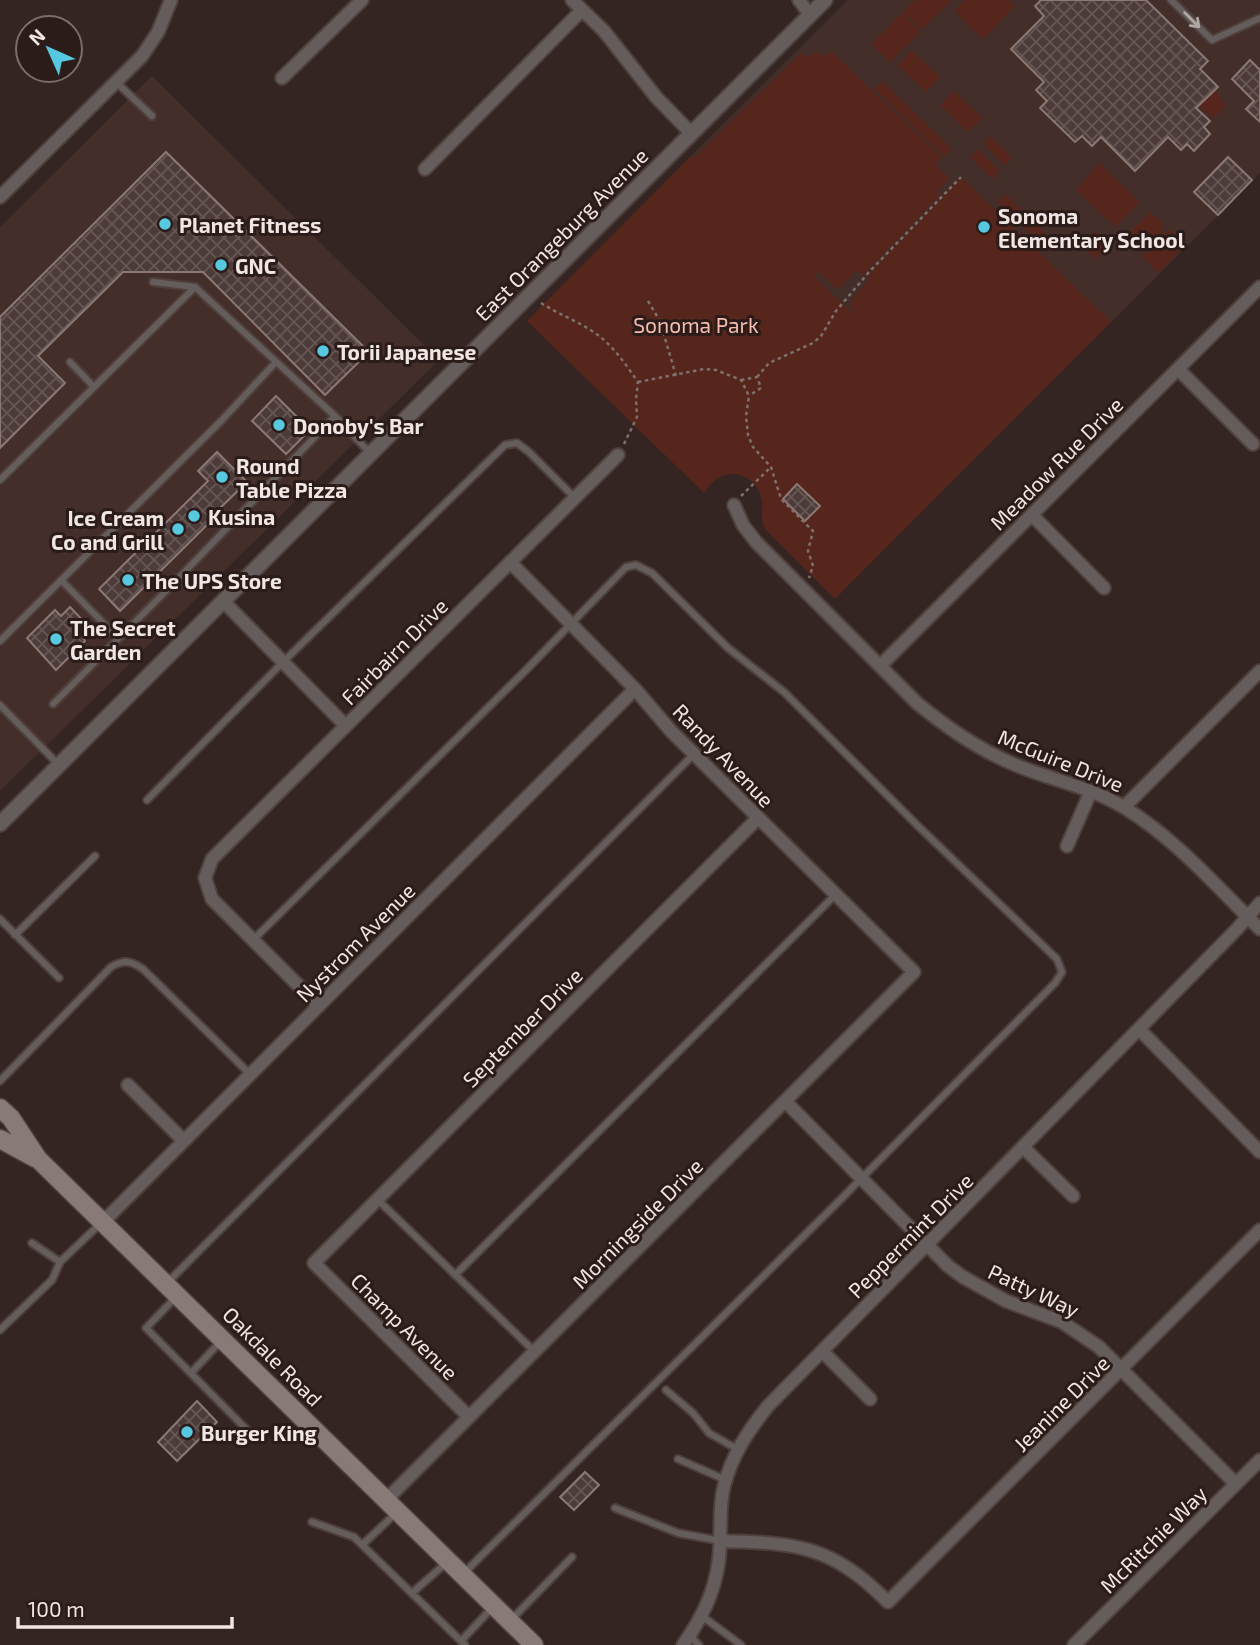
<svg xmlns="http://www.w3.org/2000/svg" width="1260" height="1645" font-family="'Exo 2',sans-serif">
  <defs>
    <pattern id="building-cross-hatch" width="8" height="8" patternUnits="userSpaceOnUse" patternTransform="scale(1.75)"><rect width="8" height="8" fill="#4c3b38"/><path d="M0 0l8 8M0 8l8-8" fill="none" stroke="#665755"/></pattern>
  </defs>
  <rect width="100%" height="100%" fill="#352522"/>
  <path fill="#442e29" d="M848,0H1260V173L988,445L690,157Z
    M152,76L439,360L0,791V227Z"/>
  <path fill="#56261c" d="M915,0H952L921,30L903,12Z
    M965,0H1008L1015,6L983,39L954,11Z
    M902,13L920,32L890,62L871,44Z
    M911,50L940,77L926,92L898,65Z
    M831,51L942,158L935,165L947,176V181L936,192L939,196L863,276L856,271L841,287L835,288L819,272L814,276L853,314L855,312L850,307L851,300L870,278L868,275L961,177L1111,322L835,599L765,529C760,519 763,512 762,501C760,486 747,473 731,474C718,475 711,483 704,493L527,321L690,157L693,159L802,52L808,58L813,53H820L825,57Z
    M882,81L952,149L944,157L874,89Z
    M1215,89L1226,107L1212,118L1199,106Z
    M954,91L982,118L968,132L940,105Z
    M990,136L1012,158L1005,166L983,143Z
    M978,149L1000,171L992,179L970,157Z
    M1099,163L1140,202L1115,227L1077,191L1078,188Z
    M1005,194L1046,234L1038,242L997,202Z
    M1150,212L1164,225L1161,228L1163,231L1143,250L1127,235Z
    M1169,229L1185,245L1158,273L1142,256Z
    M1094,231L1109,245L1095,259L1080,245Z"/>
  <path fill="url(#building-cross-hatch)" stroke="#8b7874" stroke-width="2" d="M1041,0H1146L1208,61L1200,69L1218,87L1196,108L1210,121L1204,127L1210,134L1194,151L1187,144L1181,150L1168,137L1135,171L1101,137L1092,146L1082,136L1075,142L1040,108L1047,101L1036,90L1044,82L1011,49L1044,16L1035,6Z
    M1250,60L1260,70V122L1246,109L1254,101L1232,79Z
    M166,152L369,352L325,395L203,272H123L38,356L65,383L0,448V317Z
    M1228,157L1252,180L1218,215L1194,192Z
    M276,396L310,430L286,454L252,421Z
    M217,452L247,482L214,514L216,516L120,611L99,589L208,481L198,471Z
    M797,484L820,506L805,521L783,499Z
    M70,607L89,627L81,636L85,641L56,670L27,638L55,610L61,616Z
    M197,1401L217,1422L177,1461L158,1442Z
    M585,1472L599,1485L574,1510L560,1497Z"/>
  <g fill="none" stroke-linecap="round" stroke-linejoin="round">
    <defs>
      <path id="service" d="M1171,0L1212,40L1260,18
        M116,82L152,116
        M153,282L195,287L335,416L370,453
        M70,362L94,387
        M0,480L195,287
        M61,580L118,638
        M0,641L221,421L276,362
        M53,704L169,588L335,416
        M0,705L59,765
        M147,800L283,662L505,445L517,443L529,452L575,498
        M0,919L59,978
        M15,935L95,856
        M253,940L526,670L626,567L636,565L652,573L728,648L784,692L918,826L1057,959L1062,972L1055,983L836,1204L463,1574
        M0,1081L111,967C124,959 131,961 143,969L250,1074
        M378,1200L535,1352
        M32,1243L60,1262
        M455,1275L835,895
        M168,1282L694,754
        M177,1296L146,1328L254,1437
        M0,1330L52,1280L60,1262L101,1223
        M191,1373L222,1340
        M666,1390L693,1413L709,1433L737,1449
        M678,1459L726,1480
        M615,1508L678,1533L721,1541
        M312,1522L354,1537L465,1645
        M362,1545L396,1513
        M412,1593L446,1563
        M702,1616L741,1645
        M511,1620L572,1557
        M690,1636L699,1645
        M461,1641L492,1608"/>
      <path id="minor" d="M572,0L604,31L656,97L692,134
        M799,0L810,15
        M282,78L362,0
        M425,169L582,10
        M0,197L142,56L158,32L171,0
        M1178,369L1253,444
        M734,505L743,525L756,542L917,703C946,727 976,748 1011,763C1049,780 1090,786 1125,808C1177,840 1217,887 1260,929
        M1032,515L1104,588
        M224,602L346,726
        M880,666L1260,287
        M1124,807L1260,671
        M1067,846L1091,791
        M319,1006L212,899L205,878L212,859L618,455
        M1139,1029L1260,1152
        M128,1085L183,1140
        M786,1102L948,1266L963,1277L1006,1301L1062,1322L1099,1347L1236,1484
        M1023,1147L1073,1196
        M103,1222L635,689
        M822,1351L870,1399
        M469,1417L314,1263L758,818
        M386,1500L914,972L671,731L635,689L510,562
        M721,1541C797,1543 831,1545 888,1602L1260,1230
        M683,1645C705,1614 719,1583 720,1545C721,1525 719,1506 724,1486C732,1455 748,1431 768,1406L1237,929L1260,903
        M1074,1645L1260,1460"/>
      <path id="tertiary" d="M0,824C276,550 550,274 825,0"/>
      <path id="secondary" d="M0,1108L11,1118L38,1159L534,1645
        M0,1139L35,1158"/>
    </defs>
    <use href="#service" stroke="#4f403d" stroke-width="10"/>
    <use href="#minor" stroke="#4f403d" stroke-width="16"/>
    <use href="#tertiary" stroke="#4f403d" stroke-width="18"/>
    <use href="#secondary" stroke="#4f403d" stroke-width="21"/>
    <path stroke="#7e706d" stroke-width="2.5" stroke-dasharray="3.5 3.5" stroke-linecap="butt" d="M648,301L660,321L676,376
      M541,303C558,314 578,321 595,333C613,345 626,365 638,382L636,399L637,417L624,444
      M757,377L769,363L813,343L821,336L836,311L869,272L961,177
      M741,380L757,377L761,388L750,395
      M638,382L704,369L716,370L741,380L749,396L746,416L748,435L753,447L771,467L781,499L813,531L808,551L813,566L809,578
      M741,496L771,467"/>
    <use href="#service" stroke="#655d5b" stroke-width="6"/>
    <use href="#minor" stroke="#655d5b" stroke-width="12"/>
    <use href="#tertiary" stroke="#655d5b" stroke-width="14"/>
    <use href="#secondary" stroke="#877a77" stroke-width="18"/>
  </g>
  <defs><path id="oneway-shaft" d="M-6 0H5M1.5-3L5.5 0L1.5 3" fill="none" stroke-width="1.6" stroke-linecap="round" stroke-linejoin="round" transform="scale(1.75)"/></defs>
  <use stroke="#b1a8a6" href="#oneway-shaft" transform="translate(1192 20) rotate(45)"/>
  <g fill="#56c9e1" stroke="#2b1c19" stroke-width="2.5">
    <circle cx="165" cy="224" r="7"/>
    <circle cx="984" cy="227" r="7"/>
    <circle cx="221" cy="265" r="7"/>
    <circle cx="323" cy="351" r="7"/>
    <circle cx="279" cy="425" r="7"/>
    <circle cx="222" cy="477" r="7"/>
    <circle cx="194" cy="516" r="7"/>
    <circle cx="178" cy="529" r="7"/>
    <circle cx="128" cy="580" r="7"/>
    <circle cx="56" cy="639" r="7"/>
    <circle cx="187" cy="1432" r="7"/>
  </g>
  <g text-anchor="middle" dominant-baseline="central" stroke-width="6" stroke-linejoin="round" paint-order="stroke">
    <g font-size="21" font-weight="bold" fill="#f0e6e3" stroke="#2b1c19" text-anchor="start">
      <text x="998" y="215">Sonoma<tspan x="998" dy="24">Elementary School</tspan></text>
      <text x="179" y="224">Planet Fitness</text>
      <text x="235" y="265">GNC</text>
      <text x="337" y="351">Torii Japanese</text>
      <text x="293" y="425">Donoby's Bar</text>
      <text x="236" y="465">Round<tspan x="236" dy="24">Table Pizza</tspan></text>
      <text x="208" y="516">Kusina</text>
      <text x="164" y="517" text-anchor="end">Ice Cream<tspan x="164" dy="24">Co and Grill</tspan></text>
      <text x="142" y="580">The UPS Store</text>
      <text x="70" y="627">The Secret<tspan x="70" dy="24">Garden</tspan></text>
      <text x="201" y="1432">Burger King</text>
    </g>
    <g font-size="21" fill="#f0e6e3" stroke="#2b1c19">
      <text transform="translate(561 234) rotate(-45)">East Orangeburg Avenue</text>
      <text transform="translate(1056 463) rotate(-45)">Meadow Rue Drive</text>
      <text transform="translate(394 651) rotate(-45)">Fairbairn Drive</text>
      <text transform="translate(724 755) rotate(46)">Randy Avenue</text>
      <text transform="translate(1061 760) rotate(22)">McGuire Drive</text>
      <text transform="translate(355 942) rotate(-45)">Nystrom Avenue</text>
      <text transform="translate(522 1027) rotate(-45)">September Drive</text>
      <text transform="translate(637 1223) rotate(-45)">Morningside Drive</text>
      <text transform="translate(910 1235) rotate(-45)">Peppermint Drive</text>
      <text transform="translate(1034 1290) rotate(25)">Patty Way</text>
      <text transform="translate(405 1326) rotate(45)">Champ Avenue</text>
      <text transform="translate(273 1356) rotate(45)">Oakdale Road</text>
      <text transform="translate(1061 1403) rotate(-45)">Jeanine Drive</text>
      <text transform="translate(1153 1539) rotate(-45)">McRitchie Way</text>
    </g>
    <g font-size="21" fill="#f6bcaf" stroke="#2b1c19">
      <text x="696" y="324">Sonoma Park</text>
    </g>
  </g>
  <g transform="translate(49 49) rotate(315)"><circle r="33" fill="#2b1c19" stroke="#7a6d6a" stroke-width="2"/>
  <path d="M0-5L12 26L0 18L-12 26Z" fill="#56c9e1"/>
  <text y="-10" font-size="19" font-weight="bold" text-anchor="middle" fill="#f0e6e3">N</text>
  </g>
  <path d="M18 1617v10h214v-10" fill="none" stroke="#f0e6e3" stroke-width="3.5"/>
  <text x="28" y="1617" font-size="21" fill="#f0e6e3" stroke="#2b1c19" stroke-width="5" paint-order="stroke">100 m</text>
</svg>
